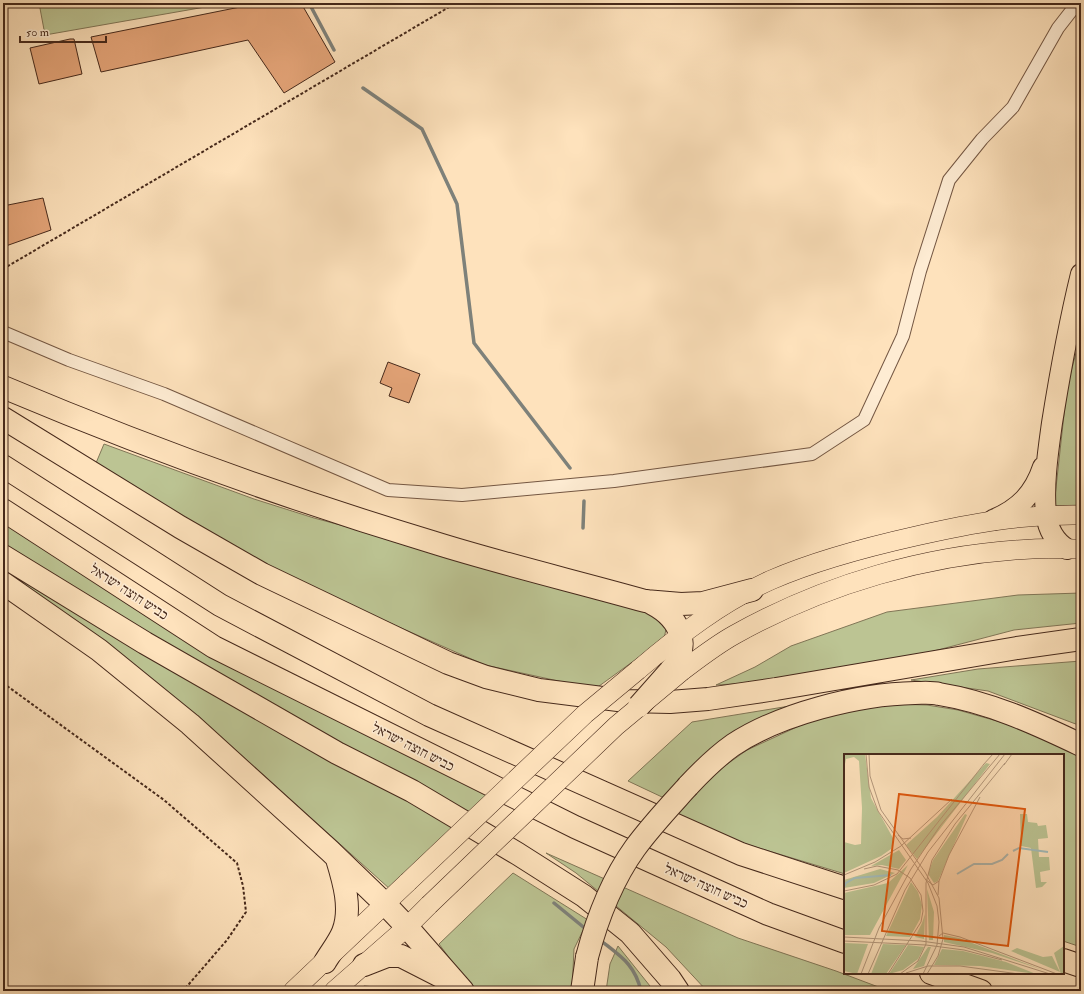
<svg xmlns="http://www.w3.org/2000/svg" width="1084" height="994" font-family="'IM FELL Double Pica','Frank Ruhl Libre',serif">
  <rect width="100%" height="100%" fill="#fee2bc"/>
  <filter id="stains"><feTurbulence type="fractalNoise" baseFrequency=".005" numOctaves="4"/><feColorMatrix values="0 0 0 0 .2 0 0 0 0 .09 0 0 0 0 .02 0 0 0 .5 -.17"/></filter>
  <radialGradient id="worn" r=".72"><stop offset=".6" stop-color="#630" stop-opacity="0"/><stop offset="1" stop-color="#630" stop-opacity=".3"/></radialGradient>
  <path fill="#bcc493" stroke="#817657" d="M39,3H228L45,35Z
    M1081,334V505L1054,506L1067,387Z
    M104,444L254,499L314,518L644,606L666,629L664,639L595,689L485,665L331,597L249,557L96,463Z
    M3,519L490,795L391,890L199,717L147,676L3,573Z
    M1081,593V623L1014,630L911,657L748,683L716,685L755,667L791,646L887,612L1018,595Z
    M1081,661V726L988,691L911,680L978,669Z
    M802,704L728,735L662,797L628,781L692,722Z
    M889,704L927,705L958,710L1018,727L1081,756V947L1063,941V755H845V874L739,842L677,816L709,777L747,750L799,726L842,710Z
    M546,853L738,938L836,971L889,991H707L666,947L576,873Z
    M513,873L588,920L574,949L572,991H474L439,944Z
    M618,946L654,991H606L610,964Z
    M364,986L411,990L413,991H358Z"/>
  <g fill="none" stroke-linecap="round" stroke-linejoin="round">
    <path stroke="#7e817a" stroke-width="3.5" d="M309,3L334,50
      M363,88L422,129L457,204L474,343L570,468
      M583,528L584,501
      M554,903L587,930
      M600,940C620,956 635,964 641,991"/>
  </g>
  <path fill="#e4a478" stroke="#46291b" d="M260,3H301L335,62L284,93L248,40L101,72L91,37Z
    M70,39H74L82,74L39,84L30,48Z
    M43,198L51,230L3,247V206Z
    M388,362L420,374L409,403L389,396L392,388L380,383Z"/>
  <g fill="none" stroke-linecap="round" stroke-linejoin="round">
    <defs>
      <path id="minor" d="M3,332L69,360L164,394L388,490L462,495L614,481L812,454L864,420L903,336L920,271L949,180L982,139L1013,107L1058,28L1072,10L1081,3"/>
      <path id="primary" d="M638,670C679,635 722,602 771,580C817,560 867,547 916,536C973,523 1023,514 1081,515
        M682,671C698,659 716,645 734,635C825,584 928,554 1032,549C1048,548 1065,549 1081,549
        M293,991L408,882
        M334,991L407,927L429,905"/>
      <path id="trunk" d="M993,520C1019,509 1034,494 1043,467
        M1067,549C1054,541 1048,529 1046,514C1043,485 1048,452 1052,423C1060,373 1069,323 1081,274"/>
      <path id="motorway" d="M3,387C143,446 286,498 432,542C502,564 574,581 645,601L681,604L703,603L752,590
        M3,418L180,527L262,574L448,663L486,677L539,690L626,701L670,702L708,699L776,689L1017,648L1081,639
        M3,466L220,605L429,715L741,854L845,888
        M3,510L214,647L575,827L768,914L845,942
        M3,556L145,643L337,753L412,791L518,854L584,896L630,933L670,979L678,991
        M3,583L99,650L190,724L330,851L385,904L407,927L463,991
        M647,601C678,615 694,643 670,671
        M688,786C702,771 716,757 733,745C780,714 858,694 915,693C923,693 931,692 939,694C989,702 1035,723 1081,745
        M1063,960L1081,966
        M325,962C331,952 339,942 343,932C352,909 344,882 337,859
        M364,965L387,956H401L446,979
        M931,973L981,991
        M582,991L587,957"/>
    </defs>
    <use href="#minor" stroke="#745743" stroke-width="14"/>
    <use href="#primary" stroke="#46291b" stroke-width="20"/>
    <use href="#trunk" stroke="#46291b" stroke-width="22"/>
    <use href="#motorway" stroke="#46291b" stroke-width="24"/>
    <path stroke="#46291b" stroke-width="2" stroke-dasharray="3 2" stroke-linecap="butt" d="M3,269L456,3
      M3,683L164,800L237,863L243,886L246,912L227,940L183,991"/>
    <use href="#minor" stroke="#feecd3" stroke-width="12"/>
    <use href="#primary" stroke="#fee2bc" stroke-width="19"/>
    <use href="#trunk" stroke="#fee2bc" stroke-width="20"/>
    <use href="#motorway" stroke="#fee2bc" stroke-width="22"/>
    <defs>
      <path id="primary-bridge" d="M408,882L585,714L638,670
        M429,905L616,726L682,671"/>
      <path id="motorway-bridge" d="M639,706L670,671
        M587,957C597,919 612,880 635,848C651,826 670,806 688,786"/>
    </defs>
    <use href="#primary-bridge" stroke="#46291b" stroke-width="20" stroke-linecap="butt"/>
    <use href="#motorway-bridge" stroke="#46291b" stroke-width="24" stroke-linecap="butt"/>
    <use href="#primary-bridge" stroke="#fee2bc" stroke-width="19"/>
    <use href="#motorway-bridge" stroke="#fee2bc" stroke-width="22"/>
  </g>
  <g text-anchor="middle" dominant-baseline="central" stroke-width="3" stroke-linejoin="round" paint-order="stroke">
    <g font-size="14" fill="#46291b" stroke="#feecd3">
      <text transform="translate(129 592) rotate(33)">כביש חוצה ישראל</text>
      <text transform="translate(413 747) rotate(27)">כביש חוצה ישראל</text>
      <text transform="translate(706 886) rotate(24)">כביש חוצה ישראל</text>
    </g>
  </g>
  <g transform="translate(844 754)">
    <rect width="220" height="220" fill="#fee2bc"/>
    <path d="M0,0H21L27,44L50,86L47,95L37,102L0,119V88L11,91L17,90L18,54L15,7L10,3L2,5L0,15ZM142,9L146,10L73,105L62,91L93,63ZM121,60L123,61L94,127L90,129L84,120L89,106ZM176,60H183L184,68L193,69L194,72L202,71L204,84L194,85L195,103H205L206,116L196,118L197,128H203L198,133L192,134L187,94L177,92ZM55,96L62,106L55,115L38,111L27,112ZM64,111L26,181H0V139L44,129ZM36,115L51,119L30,129L0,134V126ZM67,128L74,138L78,151L76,165L66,183L42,182ZM83,135L90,158L89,186H85ZM81,160L80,185L71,183L78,169ZM100,181L115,184L199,216L148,199L100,188ZM0,189L24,190L13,220L0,217ZM39,190L62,191L42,220H27ZM64,191L80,193L74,205L59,216L45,220ZM220,192V220H217L210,199ZM84,193H87L80,212L69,215ZM173,194L199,203L208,202L216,218L167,197ZM98,195L119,197L162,208L192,220L136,212L90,211Z" fill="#bcc493"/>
    <path fill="none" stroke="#a3bcba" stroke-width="2" d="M169,97L175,94L204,98M113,120L130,110H148L158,106L164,100M0,133L2,129L11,124L47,121"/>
    <path fill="none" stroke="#b4987c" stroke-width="1" d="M22,0L25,33L34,57L84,129L93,152L95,168L93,191L79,220M25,0L26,22L37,56L81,118L95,144L99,185L94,202L83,220M139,11L149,0M160,11L168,0M54,81L59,85L67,84M20,115L33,112L54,116L66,124L77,141L79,157L77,168L44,220M0,121L31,108L57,92L108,45M81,125L89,131L95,127M0,137L30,131L53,120L140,10M94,141L95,127L105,101L136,43M95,182L99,179L116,183L213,220M0,183L77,187L120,193L206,220M0,187L82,191L120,196L158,206M62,219L84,212H116L175,220M17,220L35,174L67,115L96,72L156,0M24,220L61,136L84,98L161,0M56,220L74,207L82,190V129L88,106L111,70L161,9"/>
    <path fill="#e0570d" fill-opacity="0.15" stroke="#e0570d" stroke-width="2" d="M55,40L181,55L164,192L38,177Z"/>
    <rect width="220" height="220" fill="none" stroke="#46291b" stroke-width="2"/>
  </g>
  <rect width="1084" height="994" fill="none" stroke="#fee2bc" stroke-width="16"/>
  <rect x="4" y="4" width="1076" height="986" fill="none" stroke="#46291b" stroke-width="2"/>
  <rect x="8" y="8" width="1068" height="978" fill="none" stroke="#46291b"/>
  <path d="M20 36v6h86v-6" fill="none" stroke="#46291b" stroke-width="2"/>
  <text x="26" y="36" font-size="12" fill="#46291b" stroke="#feecd3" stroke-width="3" paint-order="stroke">50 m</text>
  <rect width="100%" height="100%" filter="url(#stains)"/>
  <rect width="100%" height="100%" fill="url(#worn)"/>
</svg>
